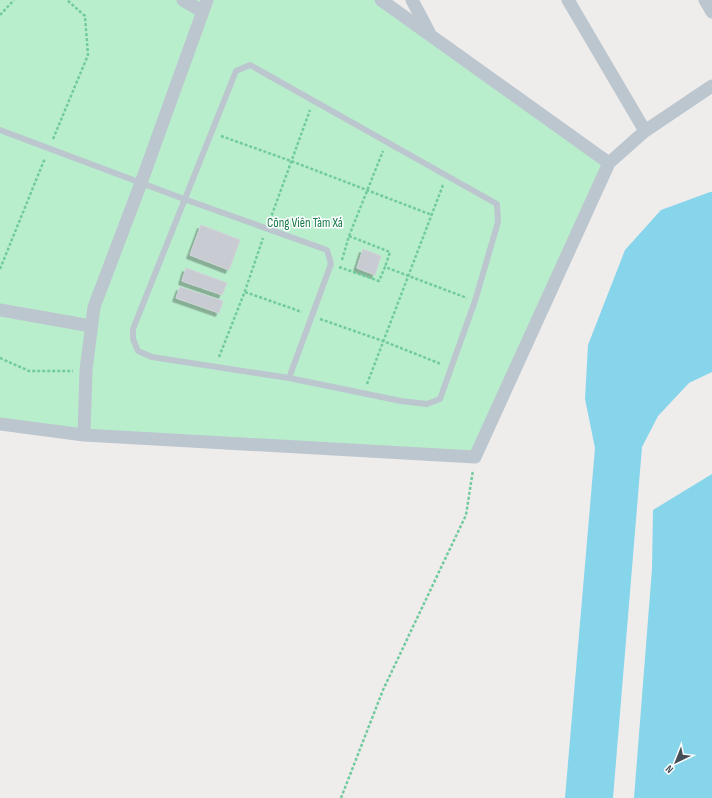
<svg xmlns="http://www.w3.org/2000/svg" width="712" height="798" font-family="'Sofia Sans Condensed',sans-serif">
  <defs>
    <filter id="shadow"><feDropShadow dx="-3.5" dy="3.5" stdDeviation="0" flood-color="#0004"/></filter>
  </defs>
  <rect width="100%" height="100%" fill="#efecec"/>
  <path fill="#b9eecd" d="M0,0H378L609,163L475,457L0,424Z"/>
  <path fill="#86d5eb" d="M710,192H712V372L689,383L658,416L642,447L613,798H565L595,448L585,399L588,345L625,250L661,210Z
    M712,474V798H634L652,569L653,510Z"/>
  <path fill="#c8cbd1" stroke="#d0d2d8" filter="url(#shadow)" d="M201,225L240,240L229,270L190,255Z
    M363,249L381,256L375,275L357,268Z
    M186,268L227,283L222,295L182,281Z
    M180,287L223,301L219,313L176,298Z"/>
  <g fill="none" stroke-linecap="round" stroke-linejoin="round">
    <path stroke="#71cb9f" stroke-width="2.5" stroke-dasharray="3 2" stroke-linecap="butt" d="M0,15L14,0
      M221,136L291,161L432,215
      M53,139L88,55L85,16L67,0
      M270,220L310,110
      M349,236L383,151
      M342,260L349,236L390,252L385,267
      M339,267L379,281L385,267L467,298
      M0,269L45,158
      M245,292L302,312
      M320,319L383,341L441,364
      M219,357L245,291L263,238
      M0,358L29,371H73
      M367,384L443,185
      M341,798L383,690L466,515L473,470"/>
    <path stroke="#bcc6ce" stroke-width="6" d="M250,65L497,204L498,222L475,301L440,399L427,404L401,401L289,378L152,357L138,351L133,339V329L236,71Z
      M0,130L184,199L327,250L331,264L289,378"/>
    <path stroke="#bcc6ce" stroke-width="13" d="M183,0L202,11
      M381,0L609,163
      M412,0L429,32
      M568,0L645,131
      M705,0L712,12
      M0,310L91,326
      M0,424L84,435L475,457L609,163L645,131L712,86
      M84,435L86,370L94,307L141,183L207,0"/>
  </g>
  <g text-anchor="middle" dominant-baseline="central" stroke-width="3" stroke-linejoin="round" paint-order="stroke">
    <g font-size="13" fill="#177948" stroke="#fff">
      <text x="305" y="223">Công Viên Tàm Xá</text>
    </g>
  </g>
  <g transform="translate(676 762) rotate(223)" stroke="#ffffff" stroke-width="3" paint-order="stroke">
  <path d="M0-3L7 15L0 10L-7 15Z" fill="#444f59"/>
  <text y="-6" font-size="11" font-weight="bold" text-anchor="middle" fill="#444f59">N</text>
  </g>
</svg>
